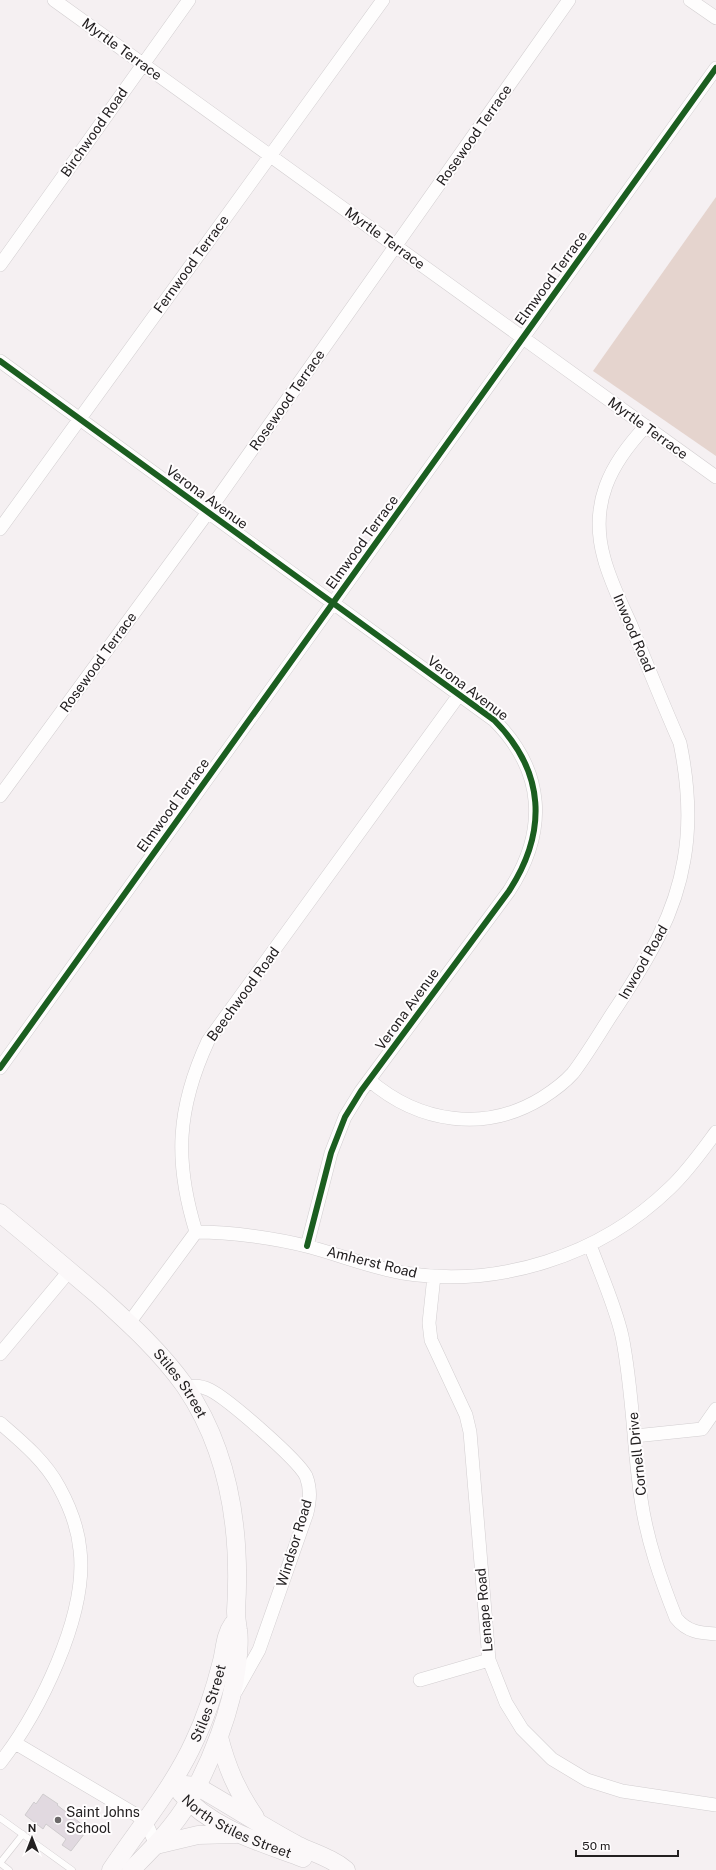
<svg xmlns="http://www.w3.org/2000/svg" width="716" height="1870" font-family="'Public Sans',sans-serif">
  <rect width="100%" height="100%" fill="#f5f0f2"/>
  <path fill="#e5d4ce" d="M716,197V456L593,371Z"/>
  <path fill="#e1d9e0" stroke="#cfccce" d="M43,1794L58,1804L57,1805L88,1829L71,1851L62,1845L66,1839L46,1824L43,1829L25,1815L34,1802L36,1804Z"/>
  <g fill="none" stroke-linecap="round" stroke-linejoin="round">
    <defs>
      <path id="lane" d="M0,1818L72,1870
        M0,1863L23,1834
        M0,1863L9,1870"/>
      <path id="street" d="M54,0L716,477
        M690,0L716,18
        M0,265L189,0
        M0,361L494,720C545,771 548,831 509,891L361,1091L345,1117L331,1153L307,1246
        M0,529L383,0
        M0,796L208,512L569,0
        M0,1068L716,68
        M369,1080C419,1123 485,1133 542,1098C553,1091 565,1082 573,1073C589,1052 603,1027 618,1005C648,959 675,915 684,860C691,821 688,782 680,743C663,704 647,665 631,625C621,603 610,581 604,558C589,504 610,464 646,426
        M196,1232C174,1161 177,1108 208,1041L459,695
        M196,1232C231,1232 275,1238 310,1247C340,1255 372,1268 403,1273C500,1288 600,1256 670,1188C688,1171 702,1151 716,1132
        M590,1245C601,1275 615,1305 622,1336C633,1390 633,1445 641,1499C647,1541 661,1580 676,1618C687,1632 700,1633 716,1634
        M434,1276L429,1323L431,1340L466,1415L470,1432L489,1660L506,1703L522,1729L552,1759L587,1780L622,1791L716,1805
        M129,1323L196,1232
        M0,1354L70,1270
        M186,1388C194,1385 202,1386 210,1390C228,1399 297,1459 306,1476C311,1489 310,1500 307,1513L259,1650L236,1691
        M0,1423C22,1442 45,1461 59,1487C70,1507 78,1528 80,1550C88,1615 39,1713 0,1763
        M635,1436L702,1429L716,1409
        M420,1680L489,1660
        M15,1743L145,1820L156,1845"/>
      <g id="secondary">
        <path id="s1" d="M0,1213C33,1240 66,1268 99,1296C130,1324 160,1351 185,1386C230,1452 241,1533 236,1611C236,1618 237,1623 238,1630C240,1641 238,1654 237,1665C232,1710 211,1762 189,1801C174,1827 152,1849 131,1870"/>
        <path d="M219,1737C227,1768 237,1791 255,1817"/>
        <path d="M185,1785L196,1786C230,1805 263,1827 297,1845C313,1853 332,1858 346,1870"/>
        <path id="s2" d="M181,1793C212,1829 260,1842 303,1858"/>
        <path d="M156,1845L198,1835L236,1834"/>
        <path id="s3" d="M111,1870C139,1828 173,1788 194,1742C206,1717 215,1689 222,1661C225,1649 225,1635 233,1624"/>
      </g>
    </defs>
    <use href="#lane" stroke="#d2ced0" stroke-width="7"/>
    <use href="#street" stroke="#d2ced0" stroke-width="14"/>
    <use href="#secondary" stroke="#d2ced0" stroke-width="19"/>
    <use href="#lane" stroke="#fefdfd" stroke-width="6"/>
    <use href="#street" stroke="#fefdfd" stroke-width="13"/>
    <use href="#secondary" stroke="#fbf8f9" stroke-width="18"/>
    <defs>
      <path id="cycleway" d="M0,361L494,720C545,771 548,831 509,891L361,1091L345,1117L331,1153L307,1246
        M0,1068L716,68"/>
    </defs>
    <use href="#cycleway" stroke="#fffdfe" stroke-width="8"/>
    <use href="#cycleway" stroke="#1b5e20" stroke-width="6"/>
  </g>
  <circle fill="#6c696a" stroke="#fffdfe" stroke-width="1.5" cx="58" cy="1820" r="4"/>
  <g text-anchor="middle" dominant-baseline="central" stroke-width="4" stroke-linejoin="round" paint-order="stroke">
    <g font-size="14" fill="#232021" stroke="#fffdfe">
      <text transform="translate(122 49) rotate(36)">Myrtle Terrace</text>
      <text transform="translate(94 132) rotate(-55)">Birchwood Road</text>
      <text transform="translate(474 135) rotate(-55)">Rosewood Terrace</text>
      <text transform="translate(385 238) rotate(36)">Myrtle Terrace</text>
      <text transform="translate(191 264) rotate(-54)">Fernwood Terrace</text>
      <text transform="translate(551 278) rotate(-54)">Elmwood Terrace</text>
      <text transform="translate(287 400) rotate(-55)">Rosewood Terrace</text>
      <text transform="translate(648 428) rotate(36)">Myrtle Terrace</text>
      <text transform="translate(207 497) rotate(36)">Verona Avenue</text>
      <text transform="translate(362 542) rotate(-54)">Elmwood Terrace</text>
      <text transform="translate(634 633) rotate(67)">Inwood Road</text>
      <text transform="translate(98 662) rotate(-54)">Rosewood Terrace</text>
      <text transform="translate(468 688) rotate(37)">Verona Avenue</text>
      <text transform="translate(173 805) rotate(-54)">Elmwood Terrace</text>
      <text transform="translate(643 962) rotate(-60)">Inwood Road</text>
      <text transform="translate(243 994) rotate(-54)">Beechwood Road</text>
      <text transform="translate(407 1009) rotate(-54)">Verona Avenue</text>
      <text transform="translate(372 1262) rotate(14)">Amherst Road</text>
      <text stroke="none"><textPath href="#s1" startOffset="249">Stiles Street</textPath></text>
      <text transform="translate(637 1454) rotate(-96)">Cornell Drive</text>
      <text transform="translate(294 1543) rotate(-73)">Windsor Road</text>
      <text transform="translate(484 1610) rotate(-95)">Lenape Road</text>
      <text stroke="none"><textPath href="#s3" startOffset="194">Stiles Street</textPath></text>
      <text stroke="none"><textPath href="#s2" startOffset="66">North Stiles Street</textPath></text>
    </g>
    <g font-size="14" fill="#232021" stroke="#fffdfe" text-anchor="start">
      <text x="66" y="1812">Saint Johns<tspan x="66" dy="16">School</tspan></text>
    </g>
  </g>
  <g transform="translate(32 1838)" stroke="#fffdfe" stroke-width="3" paint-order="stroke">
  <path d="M0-3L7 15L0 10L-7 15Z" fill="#232021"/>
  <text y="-6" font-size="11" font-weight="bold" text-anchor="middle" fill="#232021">N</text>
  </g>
  <path d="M576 1850v6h102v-6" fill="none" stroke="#232021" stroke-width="2"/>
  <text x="582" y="1850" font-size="12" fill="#232021" stroke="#fffdfe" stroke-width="3" paint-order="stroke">50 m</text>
</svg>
